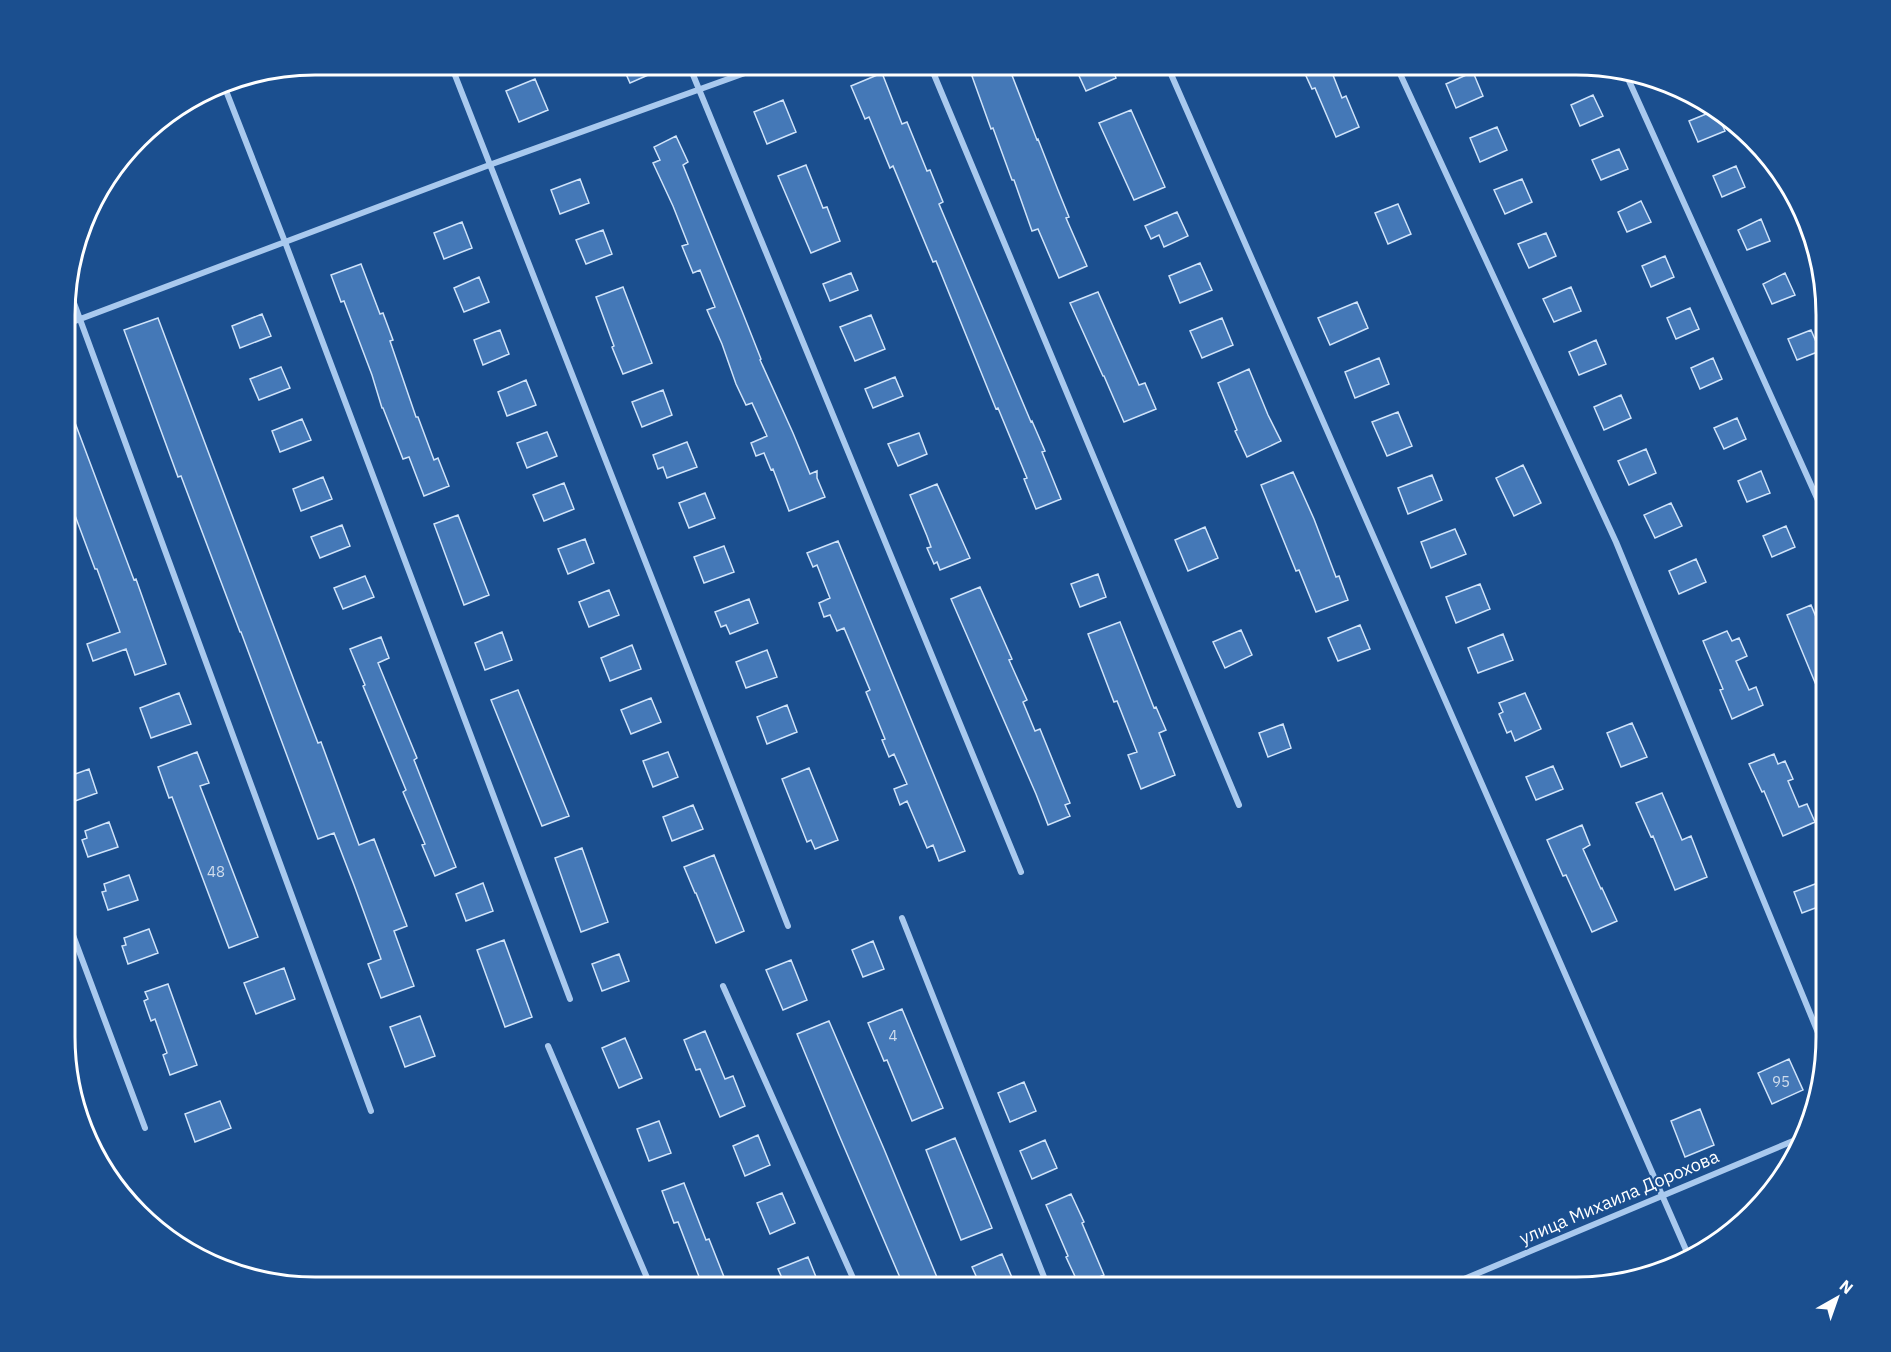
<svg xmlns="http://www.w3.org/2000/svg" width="1891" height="1352" font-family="'IBM Plex Sans',sans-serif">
  <rect width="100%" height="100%" fill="#1b4f8f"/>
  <path fill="#4478b7" stroke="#cfe3fa" stroke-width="1.5" d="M622,65H671L630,83Z
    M968,65H1008L1037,140L1038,139L1058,190L1069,217L1066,218L1087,266L1059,278L1038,229L1032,231L1014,180H1012L993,128L991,129Z
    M1074,65H1111L1116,78L1086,91Z
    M1301,65H1329L1342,98L1346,96L1359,127L1336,137L1315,88L1312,89Z
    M1473,72L1483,96L1456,108L1446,84Z
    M882,73L902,124L907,122L927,171L930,170L943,202L939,204L1031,422L1032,421L1045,451L1042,452L1061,499L1036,509L1024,479L1027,478L998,408L996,409L936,261L933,262L893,166L890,168L869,117L865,119L851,86Z
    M535,79L548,110L519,122L506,91Z
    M1593,95L1603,116L1580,126L1571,105Z
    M783,100L796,132L767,144L754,112Z
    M1131,110L1165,187L1134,200L1099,123Z
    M1716,110L1725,131L1698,142L1689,121Z
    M1497,127L1507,150L1480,162L1470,138Z
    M676,136L688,162L683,165L742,311L761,359L760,360L793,433L810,474L817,471V478L825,497L789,511L773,469L771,470L764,453L756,456L751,443L767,436L752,403L746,405L736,384L722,344L707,310L715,307L700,270L693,273L682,246L688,244L673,206L653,163L660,160L654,147Z
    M1619,149L1628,169L1601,180L1592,160Z
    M806,165L823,208L827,207L840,241L811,253L778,176Z
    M1736,166L1745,187L1722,197L1713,176Z
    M580,179L589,203L560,214L551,190Z
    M1522,179L1532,202L1505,214L1494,190Z
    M1641,201L1651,222L1627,232L1618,212Z
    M1398,204L1411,234L1388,244L1375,213Z
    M1177,212L1188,236L1164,247L1159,235L1151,239L1145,226Z
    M1761,219L1770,241L1747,250L1738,230Z
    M462,222L472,248L444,259L434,233Z
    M603,230L612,254L586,264L576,240Z
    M1546,233L1556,256L1529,268L1518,244Z
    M1665,256L1674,277L1651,287L1642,266Z
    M1200,263L1212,290L1180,303L1169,276Z
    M361,264L380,314L383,313L393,340L390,341L416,417H418L434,460L438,458L449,486L424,496L409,457L403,459L383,408H382L372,375L344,301L341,302L331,275Z
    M851,273L858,290L830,301L823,284Z
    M1785,273L1795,295L1772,304L1763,284Z
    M479,277L489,302L464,312L454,288Z
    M623,287L652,363L623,374L612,347L614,346L596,297Z
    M1571,287L1581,311L1554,322L1543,299Z
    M1098,292L1139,385L1145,383L1156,409L1124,422L1104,376H1103L1070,303Z
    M1357,302L1368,328L1330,345L1318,318Z
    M1690,308L1699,329L1676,339L1667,318Z
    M262,314L271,336L240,348L232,326Z
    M871,315L885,349L855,361L840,327Z
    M158,318L298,691L318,743L321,742L359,845L374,839L407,926L394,931L414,986L381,998L368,964L381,959L354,885L334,833L318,839L241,632H240L181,476L178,477L124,330Z
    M1222,318L1233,345L1202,358L1190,331Z
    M500,330L509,354L483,365L474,340Z
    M1811,330L1820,351L1797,360L1788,339Z
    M1596,340L1606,364L1579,375L1569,352Z
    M1379,358L1389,384L1355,398L1345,372Z
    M1713,358L1722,379L1700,389L1691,368Z
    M281,367L290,388L259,400L250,379Z
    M1249,369L1268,415L1281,441L1247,457L1235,431L1237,430L1218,383Z
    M895,377L903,396L873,408L865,389Z
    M526,380L536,405L507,416L498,392Z
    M663,390L672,415L642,427L632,402Z
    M1621,395L1631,418L1604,430L1594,407Z
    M68,404L134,580L136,579L166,664L135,675L126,649L93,661L87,644L120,632L97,569H95L67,494V405Z
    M1398,412L1412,446L1387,456L1372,422Z
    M1737,418L1746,439L1724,449L1714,428Z
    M302,419L311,440L280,452L272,431Z
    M547,432L557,456L527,468L517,443Z
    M919,433L927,454L898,466L888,444Z
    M687,442L697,467L667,478L663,467L658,469L653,455Z
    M1646,449L1656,473L1629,485L1618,461Z
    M1523,465L1541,503L1514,516L1496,478Z
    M1761,471L1770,493L1747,502L1738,481Z
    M1293,472L1314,519L1336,577L1339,576L1348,600L1316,612L1299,570L1296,571L1261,485Z
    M1432,475L1442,500L1408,514L1398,488Z
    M323,477L332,499L301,511L293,489Z
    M564,483L574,509L544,521L533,495Z
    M937,484L970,558L940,570L937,562L934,564L927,548L931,547L927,536L910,495Z
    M705,493L715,518L689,528L679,503Z
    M1671,503L1682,526L1655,538L1644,515Z
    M458,515L489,595L464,605L434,524Z
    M342,525L350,546L320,558L311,537Z
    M1786,526L1795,547L1772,557L1763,536Z
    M1205,527L1218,558L1188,571L1175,540Z
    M1455,529L1466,554L1431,568L1421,542Z
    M585,539L594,563L568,574L558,549Z
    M838,541L965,851L939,861L933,845L927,848L907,801L900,805L894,789L907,784L894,754L889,757L882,740L885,739L866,692L870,690L844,628L837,631L830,615L824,617L819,603L830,598L817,565L813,567L807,553Z
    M724,546L734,572L704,583L694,557Z
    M1696,559L1706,582L1679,594L1669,571Z
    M1098,574L1106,597L1080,607L1071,584Z
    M365,576L374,597L343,609L334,588Z
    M1480,584L1490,609L1456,623L1446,597Z
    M980,587L1012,659L1009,660L1027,700L1023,702L1035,731L1040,729L1070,803L1065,805L1070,816L1048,825L1036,794L951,599Z
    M609,590L619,615L589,627L579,602Z
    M749,599L758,623L730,634L726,625L721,627L715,612Z
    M1811,605L1826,641V709L1787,615Z
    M1120,622L1154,708L1156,707L1166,730L1159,733L1175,775L1141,789L1128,755L1137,752L1117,701L1114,702L1088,634Z
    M1360,625L1370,649L1338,661L1328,638Z
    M1241,630L1252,655L1225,668L1213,642Z
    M1727,631L1732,641L1739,638L1747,656L1736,661L1749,690L1756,687L1763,705L1732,719L1720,690L1723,689L1703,641Z
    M502,632L512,660L485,670L475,643Z
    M1503,634L1513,660L1478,673L1468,648Z
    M381,637L389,658L378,663L417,758L414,760L456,867L435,876L422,845L425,844L403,792L406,790L363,686L365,685L350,649Z
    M632,645L641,669L610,681L601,658Z
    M767,650L777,677L746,688L736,662Z
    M518,690L569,816L542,826L491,700Z
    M179,693L191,724L151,738L140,708Z
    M1525,693L1541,729L1515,741L1511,731L1507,733L1499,714L1503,712L1499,703Z
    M651,698L661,722L631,734L621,710Z
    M787,705L797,732L767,744L757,717Z
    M1632,723L1647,757L1621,767L1607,733Z
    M1283,724L1291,748L1268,757L1259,733Z
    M197,752L209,783L200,786L258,937L229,948L172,797L169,798L158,767Z
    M668,752L678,777L653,787L643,761Z
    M1774,754L1778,764L1785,761L1793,779L1788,781L1799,807L1807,804L1815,822L1783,836L1764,791L1762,792L1749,764Z
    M1553,766L1563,789L1536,800L1526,777Z
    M809,768L838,840L815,849L811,840L807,842L782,779Z
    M89,769L97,793L67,804V777Z
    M1662,793L1682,840L1691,836L1707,877L1675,890L1653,836L1651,837L1636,803Z
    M693,805L703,829L672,841L663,817Z
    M109,822L118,847L88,857L82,840L87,838L85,831Z
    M1582,825L1590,845L1583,849L1601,889L1602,888L1617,921L1592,932L1566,875L1563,876L1547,840Z
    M582,848L608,922L581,932L555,858Z
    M714,855L744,931L716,943L696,893H695L684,867Z
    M129,875L138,900L108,910L102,892L106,891L104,884Z
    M1823,881L1826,889V904L1802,913L1794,892Z
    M483,883L493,911L466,921L456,894Z
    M149,929L158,953L128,964L122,946L126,945L124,938Z
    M504,940L532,1017L505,1027L477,950Z
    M873,941L884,969L863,977L852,950Z
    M619,954L629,981L602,991L592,964Z
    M791,960L807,1000L783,1010L766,970Z
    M284,968L295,999L256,1014L244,983Z
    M168,984L197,1065L170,1075L163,1055L167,1053L155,1019L151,1021L144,1001L148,999L145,992Z
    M902,1009L943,1108L912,1121L887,1060L884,1061L868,1023Z
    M420,1016L435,1056L405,1067L390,1027Z
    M829,1021L884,1149L941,1287H904L839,1135L797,1034Z
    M705,1031L725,1079L733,1076L745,1106L720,1117L700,1069L696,1070L684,1040Z
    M625,1038L642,1078L619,1088L602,1048Z
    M1789,1059L1803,1090L1772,1104L1758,1073Z
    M1024,1082L1036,1111L1010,1122L998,1093Z
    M220,1101L231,1128L195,1142L185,1114Z
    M1700,1109L1714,1145L1685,1157L1671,1121Z
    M659,1121L671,1153L649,1161L637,1129Z
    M758,1135L770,1165L745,1176L733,1146Z
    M955,1138L992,1228L961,1240L926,1150Z
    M1045,1140L1057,1168L1032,1179L1020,1151Z
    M684,1183L706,1240L709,1239L728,1287H703L678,1222L674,1223L662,1191Z
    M782,1193L795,1223L770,1234L757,1203Z
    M1071,1194L1084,1222L1082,1223L1104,1275L1079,1285L1066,1257L1068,1256L1046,1205Z
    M1002,1254L1016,1287H981L972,1267Z
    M808,1257L820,1287H786L778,1269Z"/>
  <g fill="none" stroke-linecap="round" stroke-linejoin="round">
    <path stroke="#a9c9ee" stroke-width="6" d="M451,65L788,926
      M689,65L1021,872
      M930,65L1239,805
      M1167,65L1690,1259
      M1396,65L1616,542L1826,1052
      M1625,72L1826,518
      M223,83L285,242L570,999
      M67,284L371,1111
      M67,324L492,164L767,65
      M902,918L1048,1287
      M67,919L145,1128
      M723,986L857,1287
      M548,1046L651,1287
      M1470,1277L1474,1287
      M1445,1287L1805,1136"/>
  </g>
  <g text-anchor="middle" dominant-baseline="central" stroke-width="4.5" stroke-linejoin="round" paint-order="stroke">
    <g font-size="15" fill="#d0dded">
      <text x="216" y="871">48</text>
      <text x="893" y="1035">4</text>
      <text x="1781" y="1081">95</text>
    </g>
    <g font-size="18" fill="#fff" stroke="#1b4f8f">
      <text transform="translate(1619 1197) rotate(-23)">улица Михаила Дорохова</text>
    </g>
  </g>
  <path d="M0 0H1891V1352H0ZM315 75H1576A240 240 0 0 1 1816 315V1037A240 240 0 0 1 1576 1277H315A240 240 0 0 1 75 1037V315A240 240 0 0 1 315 75Z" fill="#1b4f8f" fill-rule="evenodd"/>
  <path fill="none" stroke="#fff" stroke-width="3" d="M315 75H1576A240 240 0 0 1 1816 315V1037A240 240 0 0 1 1576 1277H315A240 240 0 0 1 75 1037V315A240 240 0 0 1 315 75Z"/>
  <g transform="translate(1837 1298) rotate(40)" stroke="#1b4f8f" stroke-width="4.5" paint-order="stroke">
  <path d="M0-4.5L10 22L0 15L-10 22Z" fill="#ffffff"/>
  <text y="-9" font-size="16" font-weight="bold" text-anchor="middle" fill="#ffffff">N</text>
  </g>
</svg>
